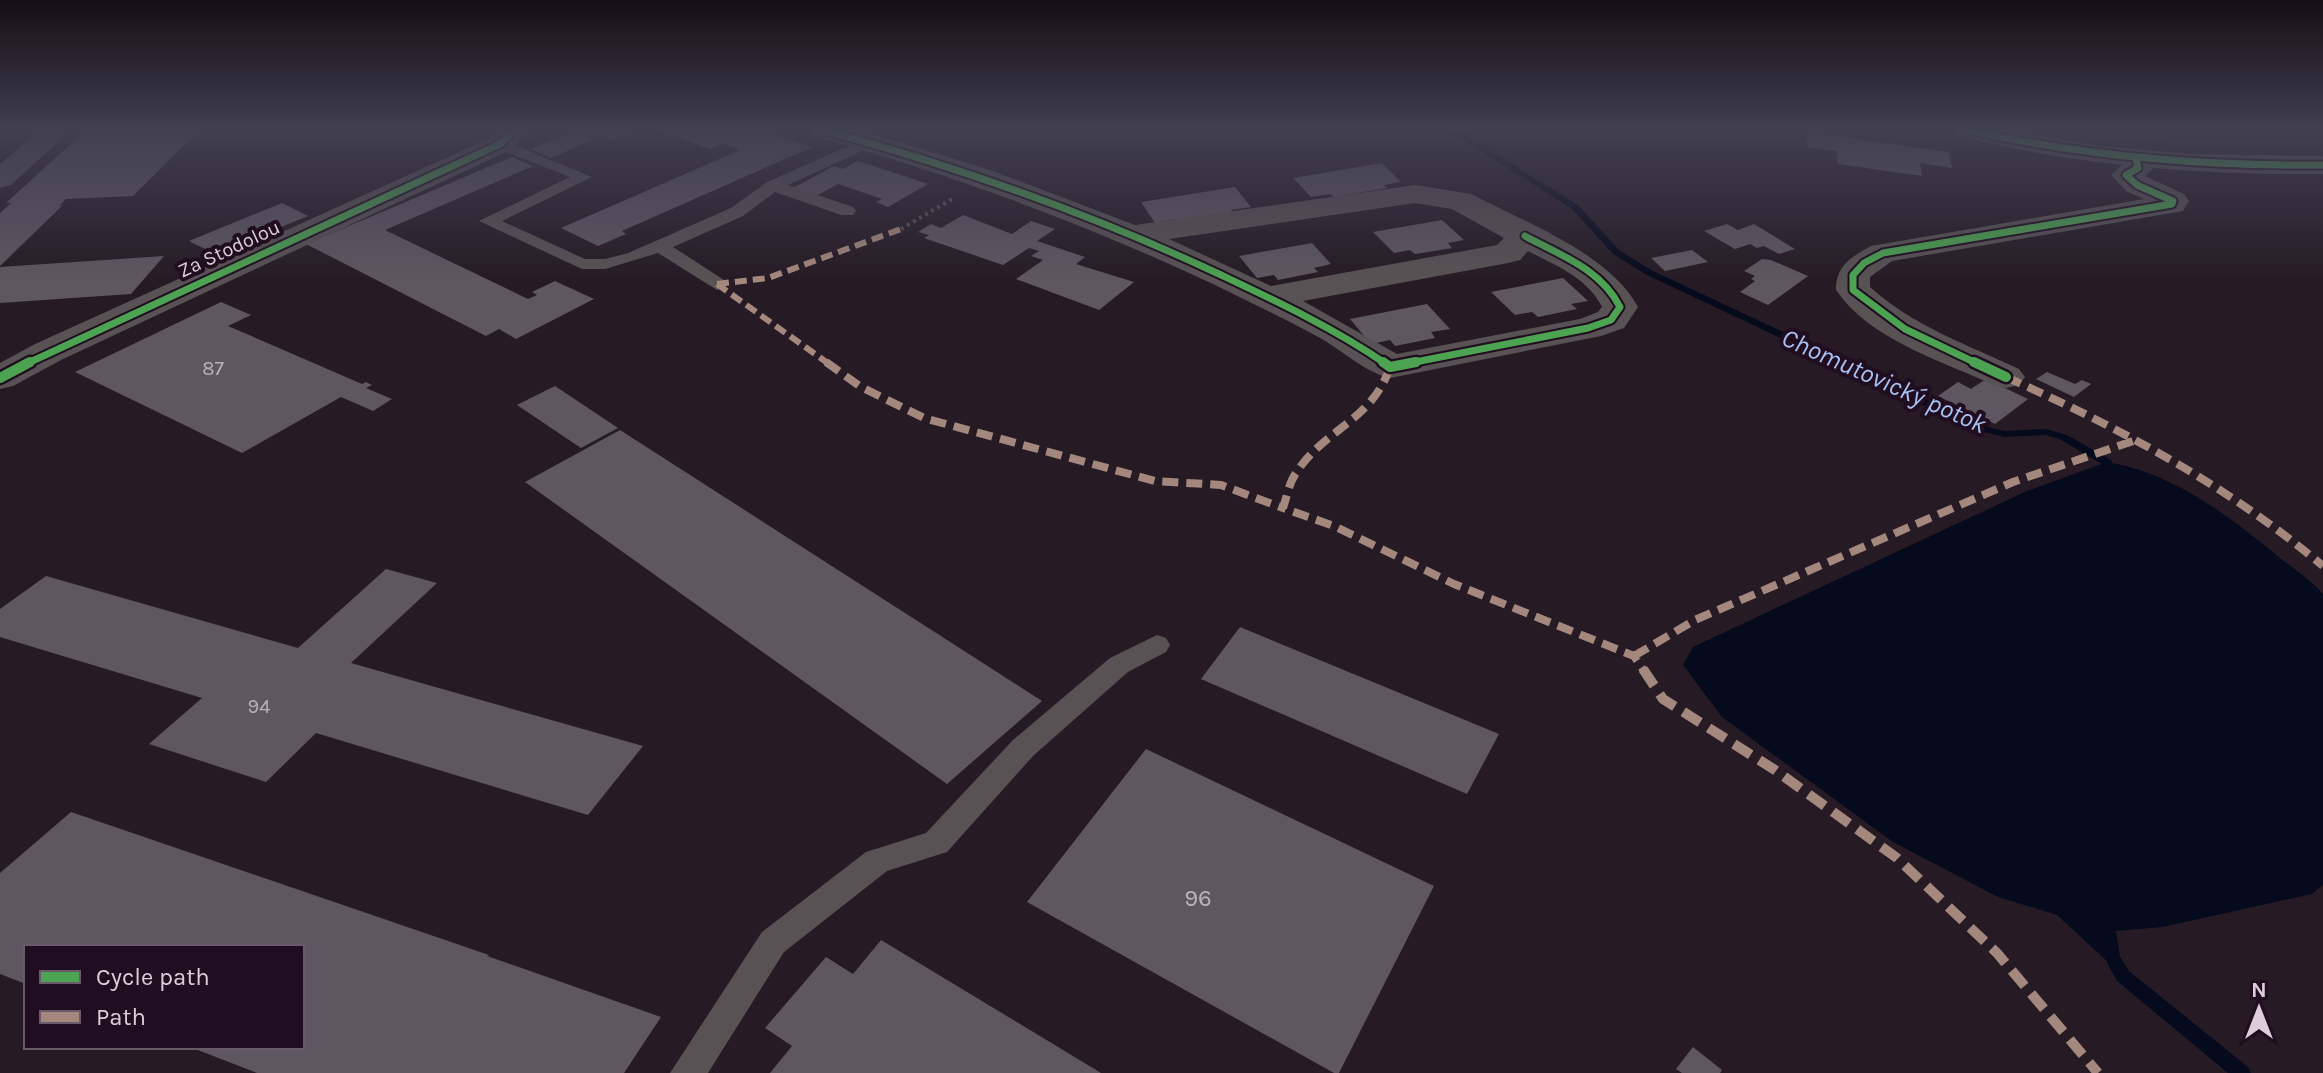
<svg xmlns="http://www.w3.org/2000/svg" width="2323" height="1073" font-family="Karla,sans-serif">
  <rect width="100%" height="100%" fill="#261b25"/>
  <path fill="#2a2c20" d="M2051,130H2323V151L2205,147Z"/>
  <path fill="#050a1c" d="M2107,462C2174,473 2229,516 2280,558C2294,569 2311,580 2323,594V885L2312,894L2163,927L2116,931L2123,976L2057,915L1998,897L1893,842L1722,717L1683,665L1693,647L2027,491Z"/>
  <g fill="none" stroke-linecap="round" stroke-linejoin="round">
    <path fill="#050a1c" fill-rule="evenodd" d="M1448,130H1457L1578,205L1619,250L1651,270L1984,426L2004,431L2046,429L2067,435L2111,460L2119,476L2113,480L2109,479L2102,464L2059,439L2046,435L2004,437L1976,430L1645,274L1613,254L1572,209Z
      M2115,955L2121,958L2129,971L2248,1067L2251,1073H2228L2117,981L2107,963L2109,958Z"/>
  </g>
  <path fill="#5e5761" d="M86,130H199L133,196L66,199L59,206L63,205L0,266V213L11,203H6Z
    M575,130H637L612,141L600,136L551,158L530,149Z
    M657,130H761L812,147L622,231L626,234L598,246L561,228L740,150L722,143L710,149Z
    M1807,132L1949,152L1952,168L1920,163L1922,176L1838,164L1837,151L1807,147Z
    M512,157L533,166L385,230L528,299L537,295L532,292L555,281L594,299L516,339L499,329L486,336L306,244Z
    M858,161L928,184L888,207L876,202L882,199L838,184L816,196L793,188L834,166L843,169Z
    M1382,163L1401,182L1383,185L1387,188L1334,197L1330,194L1311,197L1293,178Z
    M1235,187L1251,207L1231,210L1234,214L1178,223L1175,219L1155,223L1141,202Z
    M282,203L308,216L215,254L189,241Z
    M963,215L1012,234L1031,221L1055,229L1037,241L1085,257L1076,264L1134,282L1099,310L1016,279L1043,260L1031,256L1039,251L1029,248L1003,265L924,238L929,235L918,232L931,224L941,228Z
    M1442,220L1464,240L1448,243L1452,248L1434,251L1415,254L1410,250L1394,253L1373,232Z
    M1727,224L1738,230L1754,224L1795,249L1779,254L1764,246L1757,248L1750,244L1735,249L1704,231Z
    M1312,243L1331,264L1314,268L1318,272L1278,280L1274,275L1257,278L1239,256Z
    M1692,250L1708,262L1665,271L1651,258Z
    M164,256L131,294L0,303V267Z
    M1762,259L1771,260L1808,276L1768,305L1740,292L1755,281L1751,279L1755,276L1744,271Z
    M1563,278L1588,301L1571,304L1577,309L1538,317L1532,312L1515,315L1491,292Z
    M221,302L251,315L228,326L362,384L366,382L372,385L366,388L392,399L373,411L341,397L242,453L75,372Z
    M1427,304L1450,329L1431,332L1435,338L1395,346L1390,340L1371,344L1350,319Z
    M2047,372L2075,384L2082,380L2091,384L2074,397L2036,379Z
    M1986,379L2028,399L1995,424L1938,396L1958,382L1971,389Z
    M555,386L618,428L581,448L517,405Z
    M620,430L1042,701L947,784L525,482Z
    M386,569L437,583L351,663L643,746L588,815L316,733L266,782L149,744L202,698L0,637V609L46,576L298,648Z
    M1240,627L1499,734L1467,794L1201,679Z
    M1146,749L1434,886L1339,1073H1334L1027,902Z
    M71,812L489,955L487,956L661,1017L624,1073H257L190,1047H302V947H26V984L0,974V873Z
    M881,940L1101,1073H770L792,1046L765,1028L826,957L853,974Z
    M1693,1047L1722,1070L1720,1073H1682L1676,1069Z"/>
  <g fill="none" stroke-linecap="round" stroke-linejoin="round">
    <path stroke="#595356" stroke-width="4" stroke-dasharray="3 4" stroke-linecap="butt" d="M901,229L952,199"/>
    <path fill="#585254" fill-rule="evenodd" d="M869,137L877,142L875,145L788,185L853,207L856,211L853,215H841L775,192L743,216L673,247L724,280L726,284L724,288L717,290L658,253L605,269H582L479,221L570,177L494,147L492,144L500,139L592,177L502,221L585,259H605L628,253L731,208L767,182Z
      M1157,635L1166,638L1170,645L1166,652L1128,672L1033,756L947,852L887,871L784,952L708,1073H670L762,932L866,852L926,833L1013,740L1110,658Z"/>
    <path fill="#585254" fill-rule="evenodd" d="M40,130H71L11,185L0,188V164Z
      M498,130H528L510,150L61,360L13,386L0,389V363L35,344L490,138Z
      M809,130H855L886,138L990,170L1135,225L1415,185L1471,194C1524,222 1609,253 1638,307L1624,328L1601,336L1390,378C1365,372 1344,352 1322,339C1286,319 1249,302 1213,284C1083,223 951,174 813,136ZM1415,203L1452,209L1504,238L1497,245L1271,286L1169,239ZM1528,251C1555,265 1588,278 1602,307L1598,312L1580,319L1397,354L1303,301L1508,263L1520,260Z
      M2136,150L2146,153L2153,168L2145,176L2184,194L2189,201L2183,211L1892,261L1870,277V287C1913,326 1968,345 2019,369L2025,377L2019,385L2006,388L1993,385C1941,360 1870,340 1836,290C1836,266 1851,257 1871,246L2144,199L2126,191L2111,175L2122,165L2121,159L2126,153Z"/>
    <path fill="#5c5656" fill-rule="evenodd" d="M1954,130H2005L2100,146L2189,154L2323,156V174C2199,175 2078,166 1958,136Z"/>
    <path stroke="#a5887d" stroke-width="6" stroke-dasharray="12 6" stroke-linecap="butt" d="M717,284L829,364
      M717,284L768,278L901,229"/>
    <path stroke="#a5887d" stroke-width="8" stroke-dasharray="16 8" stroke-linecap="butt" d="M826,362L861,387L924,418L1155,481L1221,485L1283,508
      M1390,367C1372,421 1324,429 1296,473C1289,483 1287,496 1283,508L1334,526L1454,584L1634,656L1644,671
      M2006,377C2120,428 2227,485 2323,566
      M1634,656L1695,620L2013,482L2136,440"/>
    <path stroke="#a5887d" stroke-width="10" stroke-dasharray="20 10" stroke-linecap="butt" d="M1643,669L1663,699L1775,770L1897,858L1997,953L2098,1073"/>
    <defs>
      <path id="cycleway-far1" d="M823,130C959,167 1091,214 1219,274C1276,301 1334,328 1386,364
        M1968,130C2086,157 2203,166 2323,165
        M26,364L500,144L514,130
        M1405,364L1588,328L1611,320L1620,307C1601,269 1560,255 1525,236
        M1978,364L1905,329L1853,290V275L1864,263L1883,253L2172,204L2173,201L2137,185L2126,175L2138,168L2136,159"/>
      <path id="cycleway" d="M1383,362L1390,367L1416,362
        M1974,362L2006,377
        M0,378L30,362"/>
    </defs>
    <use href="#cycleway-far1" stroke="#210d20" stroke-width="11"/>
    <use href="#cycleway" stroke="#210d20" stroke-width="15"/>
    <use href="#cycleway-far1" stroke="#4ca352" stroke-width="7"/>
    <use href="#cycleway" stroke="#4ca352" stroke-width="10"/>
  </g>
  <linearGradient id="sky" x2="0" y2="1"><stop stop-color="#150f14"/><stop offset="0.46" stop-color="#413f51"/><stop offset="1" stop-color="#413f51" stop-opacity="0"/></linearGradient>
  <rect width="2323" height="280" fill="url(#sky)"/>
  <g text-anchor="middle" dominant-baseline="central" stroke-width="8" stroke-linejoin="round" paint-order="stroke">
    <g font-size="20" fill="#dbcdd9" stroke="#210d20">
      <text transform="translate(229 249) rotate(-25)">Za Stodolou</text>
    </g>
    <g font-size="20" fill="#bcb0bb">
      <text x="213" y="368">87</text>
      <text x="259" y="706">94</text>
    </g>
    <g font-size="24" fill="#bcb0bb">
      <text x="1198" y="898">96</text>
    </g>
    <g font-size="26" font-style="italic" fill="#a7c1f2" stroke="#210d20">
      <text transform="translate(1884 381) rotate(24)">Chomutovický potok</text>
    </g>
  </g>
  <rect x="24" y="945" width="280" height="104" fill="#210d20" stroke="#6b5a6a" stroke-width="2"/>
  <rect x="40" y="971" width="40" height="12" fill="#4ca352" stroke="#6b5a6a" stroke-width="2"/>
  <text x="96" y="985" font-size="24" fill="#dbcdd9">Cycle path</text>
  <rect x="40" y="1011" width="40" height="12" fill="#a5887d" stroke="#6b5a6a" stroke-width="2"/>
  <text x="96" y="1025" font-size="24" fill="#dbcdd9">Path</text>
  <g transform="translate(2259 1009)" stroke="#210d20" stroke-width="6" paint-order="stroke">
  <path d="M0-6L14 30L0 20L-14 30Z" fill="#dbcdd9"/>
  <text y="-12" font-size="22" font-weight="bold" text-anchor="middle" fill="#dbcdd9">N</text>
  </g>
</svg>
